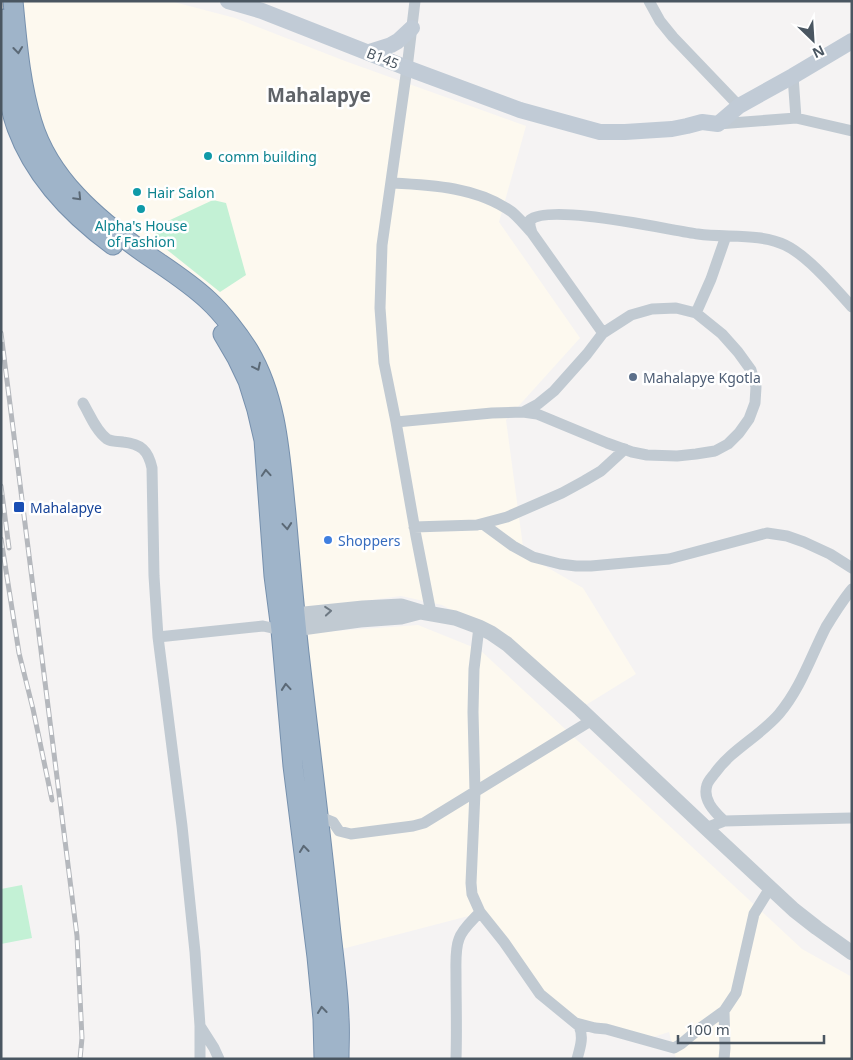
<svg xmlns="http://www.w3.org/2000/svg" width="853" height="1060" font-family="'Noto Sans',sans-serif">
  <rect width="100%" height="100%" fill="#f5f3f3"/>
  <path fill="#fdf9ef" d="M5,1H170L235,18L345,61L526,126L499,222L580,338L506,420L524,554L583,588L636,674L581,708L496,633L442,605L401,596L288,611L270,453L222,319L55,173Z
    M418,625L480,650L802,949L852,977V1059H676L669,1032L638,1042L567,1017L509,958L480,913L342,949L294,634Z"/>
  <path fill="#c3f1d5" d="M213,200L226,203L246,275L220,292L156,241L155,227Z
    M22,885L32,938L1,944V889Z"/>
  <g fill="none" stroke-linecap="round" stroke-linejoin="round">
    <defs>
      <path id="trunk" d="M13,1C17,42 20,83 32,122C49,179 97,219 143,252C166,268 189,282 209,301C222,313 239,335 249,351C278,400 280,458 286,514C290,560 294,607 299,653C309,740 320,827 329,914C332,948 338,983 339,1018C340,1031 339,1045 339,1059
        M1,19C4,53 5,96 17,128C35,177 72,215 113,245
        M223,334L237,358L248,381L257,410L264,440L274,576L281,630L293,766L317,957L323,1019L324,1059"/>
    </defs>
    <use href="#trunk" stroke="#7690ad" stroke-width="21"/>
    <path stroke="#c1cad2" stroke-width="11" d="M415,1L407,68L382,245L380,308L384,363L396,422L416,536L431,613
      M649,1L660,21L673,37L739,106
      M793,76L796,118
      M718,124L796,118L852,131
      M391,183C432,185 477,187 512,212C519,218 525,225 531,232
      M696,313L711,279L726,236
      M603,333L532,233L530,226V220C550,203 668,230 698,234C726,238 760,233 785,245C808,256 835,288 852,307
      M83,403C90,415 96,431 107,439C112,442 117,441 123,442C141,444 148,450 152,468L154,576L158,637L263,626L281,630
      M396,422L492,413L523,412L537,414L607,443L632,452L647,455L677,456L696,454L715,451L728,444L739,433L749,419L755,403L756,387L751,370L738,352L722,334L696,313L676,308L652,309L631,315L603,333L587,354L554,391L538,404L523,412
      M483,524L513,546L533,557L560,564L576,566H591L669,559L767,533L787,536L804,542L830,554L852,568
      M414,527L477,525L507,517L562,493L584,481L601,471L625,449
      M479,627L474,669L473,712L475,792L471,883L472,894L480,912L504,942L540,994L579,1026C584,1037 580,1048 577,1059
      M158,637L182,826L195,952L200,1026V1059
      M318,816L333,822L339,831L351,834L413,826L424,823L592,720
      M724,821C715,812 702,800 707,785C708,781 712,777 715,773C732,749 760,736 779,714C801,688 811,656 826,627C834,614 842,601 852,589
      M706,828L724,821L852,818
      M576,1023L595,1028L606,1029L674,1048L681,1044L699,1029L724,1011
      M200,1026L214,1048L219,1059
      M456,1059C457,1030 456,1002 456,974C456,963 455,949 459,939C462,929 473,920 480,912
      M724,1059L725,1048L724,1011L736,993L754,914L770,888"/>
    <path stroke="#c1cad2" stroke-width="15" d="M285,616L363,608L401,606L421,612L455,618L479,627L491,633L507,644L580,709L706,828L794,910L817,928L852,953
      M287,630L360,620L401,617L420,612"/>
    <path stroke="#c1cbd6" stroke-width="16" d="M228,1L262,11L407,68L520,110L600,132H625L672,129L687,126L702,122L718,124L739,106L793,76L852,41
      M369,52L391,45L398,41L412,28"/>
    <use href="#trunk" stroke="#9fb4c9" stroke-width="19"/>
    <defs>
      <path id="rail" d="M1,333L77,936L82,1038L80,1059
        M1,486L9,548
        M1,539L19,653L33,709L52,800"/>
    </defs>
    <use href="#rail" stroke="#b5b8bd" stroke-width="5"/>
    <use href="#rail" stroke="#fff" stroke-width="3" stroke-dasharray="9" stroke-linecap="butt"/>
  </g>
  <defs><path id="oneway-chevron" d="M-2-3.5L2.5 0L-2 3.5" fill="none" stroke-width="1.6" stroke-linecap="round" stroke-linejoin="round" transform="scale(1.25)"/></defs>
  <g stroke="#5b6976">
    <use href="#oneway-chevron" transform="translate(18 50) rotate(84)"/>
    <use href="#oneway-chevron" transform="translate(78 197) rotate(46)"/>
    <use href="#oneway-chevron" transform="translate(257 367) rotate(64)"/>
    <use href="#oneway-chevron" transform="translate(266 473) rotate(-94)"/>
    <use href="#oneway-chevron" transform="translate(287 526) rotate(85)"/>
    <use href="#oneway-chevron" transform="translate(286 687) rotate(-95)"/>
    <use href="#oneway-chevron" transform="translate(304 849) rotate(-96)"/>
    <use href="#oneway-chevron" transform="translate(322 1010) rotate(-96)"/>
  </g>
  <use stroke="#6e7983" href="#oneway-chevron" transform="translate(328 611) rotate(-5)"/>
  <g fill="#0f9aa8" stroke="#fff" stroke-width="2">
    <circle cx="208" cy="156" r="5"/>
    <circle cx="137" cy="192" r="5"/>
    <circle cx="141" cy="209" r="5"/>
  </g>
  <circle fill="#5c6f8a" stroke="#fff" stroke-width="2" cx="633" cy="377" r="5"/>
  <rect fill="#1a4fb4" stroke="#fff" stroke-width="2" x="13" y="501" width="12" height="12" rx="2.5"/>
  <circle fill="#3f7fe0" stroke="#fff" stroke-width="2" cx="328" cy="540" r="5"/>
  <g text-anchor="middle" dominant-baseline="central" stroke-width="5" stroke-linejoin="round" paint-order="stroke">
    <g font-size="14" fill="#4a5661" stroke="#fff">
      <text transform="translate(383 58) rotate(22)">B145</text>
    </g>
    <g font-size="14" fill="#0d838f" stroke="#fff" text-anchor="start">
      <text x="218" y="156">comm building</text>
      <text x="147" y="192">Hair Salon</text>
      <text x="141" y="225" text-anchor="middle">Alpha's House<tspan x="141" dy="16">of Fashion</tspan></text>
    </g>
    <g font-size="14" fill="#4e5e75" stroke="#fff" text-anchor="start">
      <text x="643" y="377">Mahalapye Kgotla</text>
    </g>
    <g font-size="14" fill="#164399" stroke="#fff" text-anchor="start">
      <text x="30" y="507">Mahalapye</text>
    </g>
    <g font-size="14" fill="#366cbe" stroke="#fff" text-anchor="start">
      <text x="338" y="540">Shoppers</text>
    </g>
    <g font-size="19" font-weight="bold" fill="#5f6368" stroke="#fff">
      <text x="319" y="95">Mahalapye</text>
    </g>
  </g>
  <rect width="853" height="1060" fill="none" stroke="#4a5661" stroke-width="5"/>
  <g transform="translate(813 40) rotate(155)" stroke="#ffffff" stroke-width="4" paint-order="stroke">
  <path d="M0-4L9 19L0 12L-9 19Z" fill="#4a5661"/>
  <text y="-8" font-size="14" font-weight="bold" text-anchor="middle" fill="#4a5661">N</text>
  </g>
  <path d="M678 1035v8h146v-8" fill="none" stroke="#4a5661" stroke-width="2.5"/>
  <text x="686" y="1035" font-size="15" fill="#4a5661" stroke="#ffffff" stroke-width="4" paint-order="stroke">100 m</text>
</svg>
